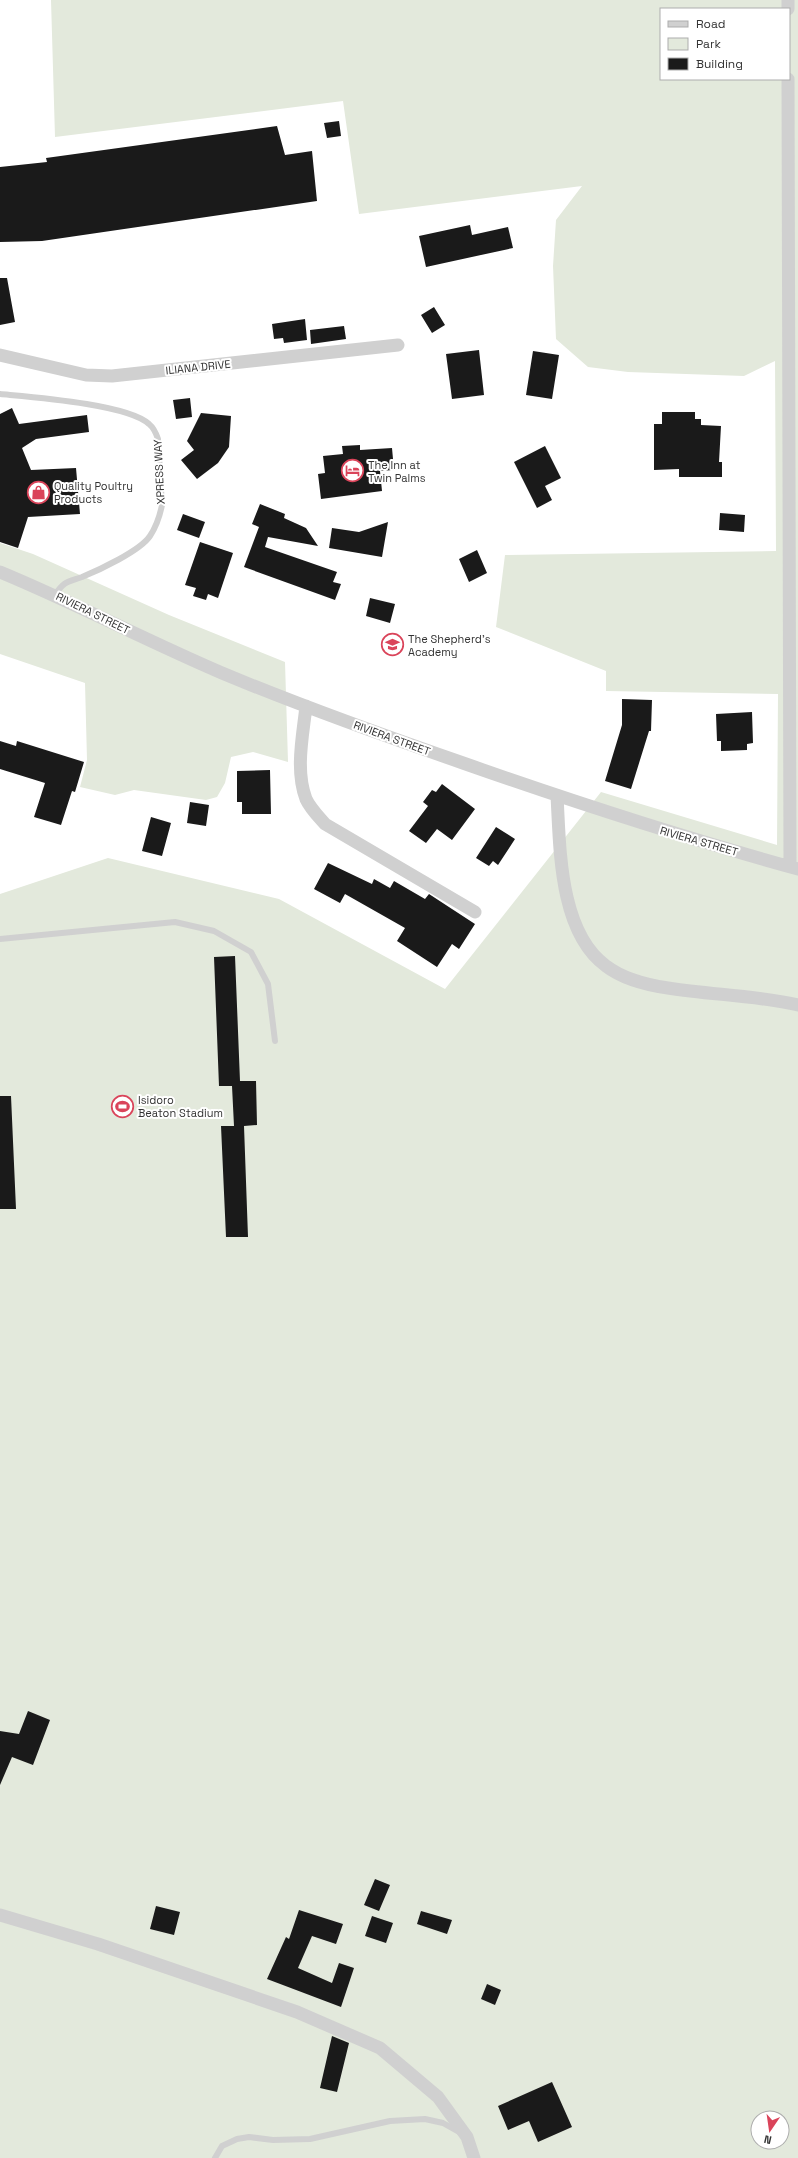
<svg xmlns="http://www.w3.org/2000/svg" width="798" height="2158" font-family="'Space Grotesk',sans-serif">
  <rect width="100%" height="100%" fill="#fff"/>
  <path fill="#e3e9dc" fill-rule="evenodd" d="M51,0H798V2158H0V894L108,858L279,899L445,989L601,792L777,845L778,694L606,691V671L496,627L505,555L776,551L775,361L744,376L628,372L588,367L556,339L553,266L556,220L582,186L359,214L343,101L55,137ZM661,9H789V79H661ZM758,2118H782V2142H758Z
    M0,543L33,554L169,615L285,662L288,762L253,752L231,757L225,783L217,797L206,800L134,790L115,795L80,787L87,760L85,683L0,654Z"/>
  <path fill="#1a1a1a" d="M339,121L341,136L327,138L324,123Z
    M277,126L285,155L312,151L317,201L42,241L0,242V167L47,162L46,158Z
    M470,225L472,235L508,227L513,248L426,267L419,236Z
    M0,278H7L15,322L0,325Z
    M434,307L445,325L432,333L421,315Z
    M305,319L307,340L284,343L283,338L274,339L272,324Z
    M344,326L346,339L311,344L310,330Z
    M479,350L484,395L452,399L446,354Z
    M533,351L559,355L552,399L526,395Z
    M190,398L192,417L176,419L173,400Z
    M12,408L19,424L87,415L89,432L36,439L22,448L31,470L76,468L80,514L28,517L18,548L0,542V414Z
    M662,412H695V419H701V425L721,426L719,462H722V477H679V469L654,470V424H662Z
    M201,413L231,416L229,447L218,463L197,479L181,460L194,450L187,441Z
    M360,445V450L392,448L394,470L380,471L382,491L321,499L318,474L325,473L323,456L343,454L342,446Z
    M545,446L561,478L545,486L552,500L537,508L514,462Z
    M260,504L285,514L284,518L306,528L318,546L268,537L265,547L337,572L333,582L341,584L335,600L244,567L259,527L252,524Z
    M720,513L745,515L744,532L719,530Z
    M183,514L205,522L199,538L177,530Z
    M388,522L382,557L329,548L332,528L359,532Z
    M200,542L233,553L218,598L208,594L206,600L193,596L196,588L185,585Z
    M477,550L487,573L469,582L459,559Z
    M370,598L395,604L390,623L366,616Z
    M622,699L652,700L651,731H649L631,789L605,781L622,725Z
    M752,712L753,743L747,744V750L721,751V741H717L716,714Z
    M0,741L16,746L17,741L84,762L75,792L72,791L61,825L34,817L45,783L0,769Z
    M270,770L271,814H242V802H237V771Z
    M442,784L475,809L452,840L437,829L426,843L409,831L428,806L423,802L432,790L436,792Z
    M190,802L209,805L206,826L187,823Z
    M151,817L171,823L162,856L142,851Z
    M496,827L515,839L498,865L493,861L489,866L476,858Z
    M328,863L372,884L374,879L390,888L394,881L425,899L429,894L475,924L459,949L452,944L437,967L397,941L405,928L345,894L340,903L314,889Z
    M235,956L240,1081H256L257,1125L244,1126L248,1237H226L221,1126H241H234L232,1086H219L214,957Z
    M0,1096H11L16,1209H0Z
    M28,1711L50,1720L33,1765L12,1757L0,1785V1731L19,1734Z
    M375,1879L390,1885L379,1911L364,1905Z
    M156,1906L180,1912L174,1935L150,1929Z
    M299,1910L343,1924L336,1944L312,1936L298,1968L332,1983L339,1963L354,1968L341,2007L267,1979L286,1937L289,1939Z
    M421,1911L452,1920L447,1934L417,1924Z
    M372,1916L393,1923L386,1943L365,1936Z
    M487,1984L501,1990L495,2005L481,1999Z
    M332,2036L349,2043L337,2092L320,2088Z
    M552,2082L572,2127L538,2142L529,2121L508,2130L498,2106Z"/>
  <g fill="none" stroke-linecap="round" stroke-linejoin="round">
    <path stroke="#d0d0d0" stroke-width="6" d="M0,394C31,397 128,404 149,424C154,428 156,433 158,439L162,505C160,515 156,527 150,536C140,551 99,570 82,577C68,582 64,581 55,595
      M0,939L175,922L214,931L251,952L268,984L275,1041
      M215,2158L222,2146L237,2139L249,2137L273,2140L310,2139L390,2121L425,2119L443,2123L459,2132"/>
    <path stroke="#d0d0d0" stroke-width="13" d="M788,0V9
      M788,79L790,866
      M0,355L86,375L112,376L398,345
      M0,572C75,603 147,641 222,673C301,706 382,735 463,763C574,802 685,838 798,869
      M306,706C303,735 295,770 306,799C310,808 318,816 325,824L475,912
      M557,796C560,848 559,932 606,966C623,979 647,985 668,988C711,995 755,995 798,1005
      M0,1915L98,1944L297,2012L380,2048L438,2097L467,2137L474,2158"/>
  </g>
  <defs>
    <symbol id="hotel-ring" viewBox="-11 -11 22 22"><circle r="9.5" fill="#fff" stroke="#da445a" stroke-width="1.5"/><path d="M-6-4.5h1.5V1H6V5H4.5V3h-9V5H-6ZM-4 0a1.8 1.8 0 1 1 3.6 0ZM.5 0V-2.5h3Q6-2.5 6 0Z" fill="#da445a"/></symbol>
    <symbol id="shop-ring" viewBox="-11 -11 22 22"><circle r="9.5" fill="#fff" stroke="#da445a" stroke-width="1.5"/><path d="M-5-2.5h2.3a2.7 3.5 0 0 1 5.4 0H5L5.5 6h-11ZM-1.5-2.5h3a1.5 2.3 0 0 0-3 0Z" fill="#da445a"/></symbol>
    <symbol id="school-ring" viewBox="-11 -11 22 22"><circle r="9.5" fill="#fff" stroke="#da445a" stroke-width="1.5"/><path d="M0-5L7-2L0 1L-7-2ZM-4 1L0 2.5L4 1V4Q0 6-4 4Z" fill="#da445a"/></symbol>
    <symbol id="stadium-ring" viewBox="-11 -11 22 22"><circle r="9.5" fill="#fff" stroke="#da445a" stroke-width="1.5"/><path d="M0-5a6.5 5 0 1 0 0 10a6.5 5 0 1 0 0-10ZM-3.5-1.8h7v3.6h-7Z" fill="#da445a"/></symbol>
  </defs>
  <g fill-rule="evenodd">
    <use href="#hotel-ring" x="340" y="458" width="25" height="25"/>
    <use href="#shop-ring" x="26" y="480" width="25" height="25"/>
    <use href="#school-ring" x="380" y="632" width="25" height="25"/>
    <use href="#stadium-ring" x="110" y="1094" width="25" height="25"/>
  </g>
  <g text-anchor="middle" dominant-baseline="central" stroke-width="4" stroke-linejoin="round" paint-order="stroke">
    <g font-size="11" fill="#333" stroke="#fff">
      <text transform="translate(198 367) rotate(-6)">ILIANA DRIVE</text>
      <text transform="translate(159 472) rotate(-93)">XPRESS WAY</text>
      <text transform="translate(93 613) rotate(26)">RIVIERA STREET</text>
      <text transform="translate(392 738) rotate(20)">RIVIERA STREET</text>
      <text transform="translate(699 841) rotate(16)">RIVIERA STREET</text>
    </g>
    <g font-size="11" fill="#333" stroke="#fff" text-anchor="start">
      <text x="368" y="465">The Inn at<tspan x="368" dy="13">Twin Palms</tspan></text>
      <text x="54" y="486">Quality Poultry<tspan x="54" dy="13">Products</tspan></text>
      <text x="408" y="639">The Shepherd’s<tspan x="408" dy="13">Academy</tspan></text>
      <text x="138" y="1100">Isidoro<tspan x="138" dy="13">Beaton Stadium</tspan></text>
    </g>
  </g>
  <rect x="660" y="8" width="130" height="72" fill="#ffffff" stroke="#adadad"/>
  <rect x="668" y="21" width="20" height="6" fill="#d0d0d0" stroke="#adadad"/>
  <text x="696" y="28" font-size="12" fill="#333333">Road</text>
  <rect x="668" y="38" width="20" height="12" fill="#e3e9dc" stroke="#adadad"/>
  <text x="696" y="48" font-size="12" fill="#333333">Park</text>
  <rect x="668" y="58" width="20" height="12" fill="#1a1a1a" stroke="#adadad"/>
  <text x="696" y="68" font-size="12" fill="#333333">Building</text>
  <g transform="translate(770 2130) rotate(193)"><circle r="19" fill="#ffffff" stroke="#adadad"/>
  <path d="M0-3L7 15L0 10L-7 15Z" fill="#da445a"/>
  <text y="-6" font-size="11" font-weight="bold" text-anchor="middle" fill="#333333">N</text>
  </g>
</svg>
